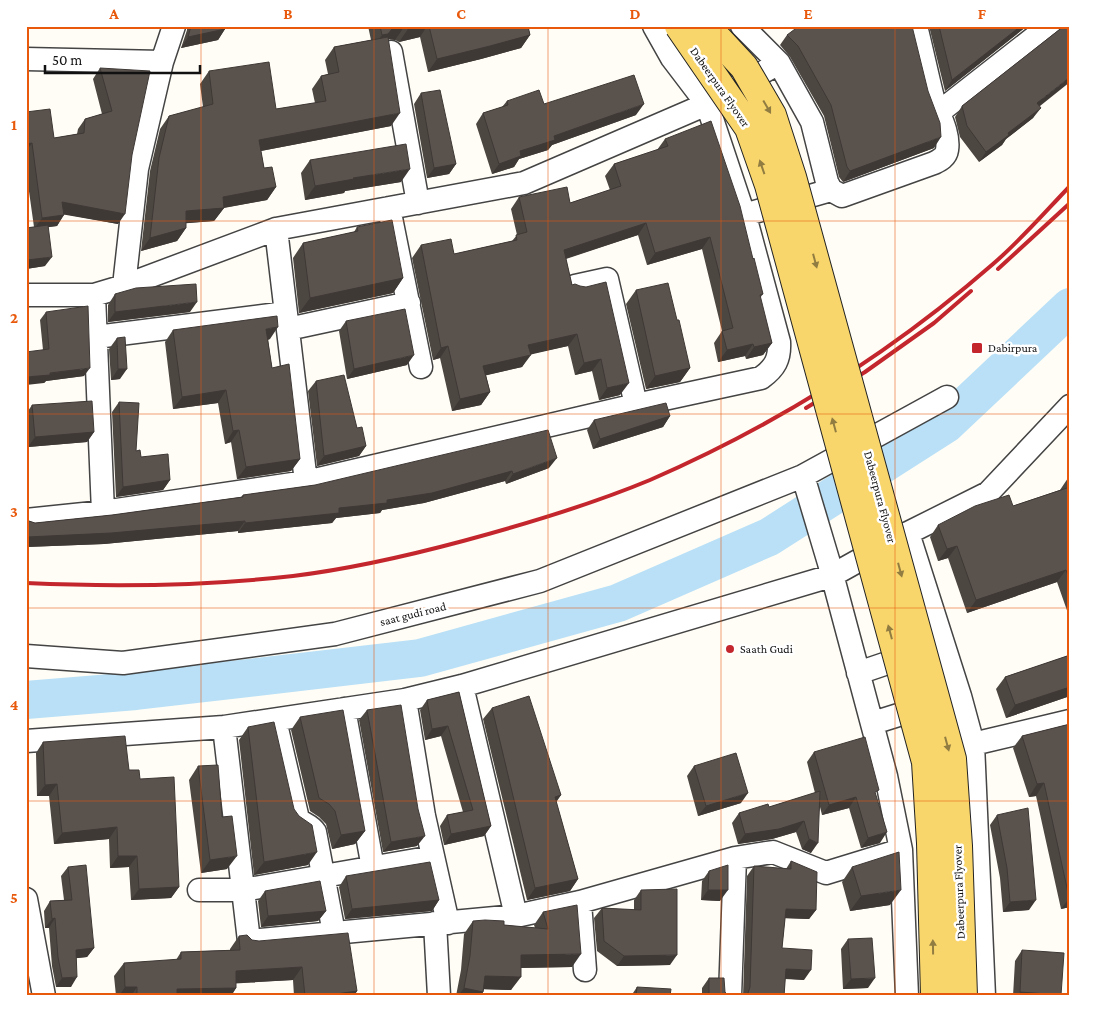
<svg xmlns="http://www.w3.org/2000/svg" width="1096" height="1022" font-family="'Crimson Pro',serif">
  <rect width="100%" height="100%" fill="#fffdf5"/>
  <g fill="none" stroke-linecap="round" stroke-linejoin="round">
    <path stroke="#b9e0f7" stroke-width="38" d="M26,700L136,691L420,658L618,603L769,537L946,424L1070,307"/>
    <defs>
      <path id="minor" d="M742,26L779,63L812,122L827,182L831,190L842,196L934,163C940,160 946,157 947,150C950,133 938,113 933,98C927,74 922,50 916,26
        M391,52L418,203
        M26,59L162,62
        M938,113L1049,26
        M389,208L421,367
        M744,215L831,190
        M276,229L306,482
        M124,286L137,169L162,62L174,26
        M575,286L607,279L636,405
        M26,295H94L124,286L276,229L524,183L707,104L779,63
        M94,295L103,512
        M288,329L409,303
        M96,337L286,313
        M803,476L829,563L886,776L901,850L907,996
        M26,520L103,512L306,482L636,405L761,378C775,368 780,359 779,342L748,227L707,104L672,58L654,26
        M908,533L960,696L973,744L984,996
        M26,656L123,663L335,634L540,581L803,476L947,397
        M858,673L914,654
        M462,686L516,916
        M405,700L424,816L448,923
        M344,709L373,868
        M275,720L298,819C303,824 311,825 315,832L334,933
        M873,723L927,706
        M224,727L249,941L516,916L580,902L735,858L773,852L826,873L901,850
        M26,741L224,727L405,700L462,686L831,576L908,533L988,493L1070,406
        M973,744L1070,721
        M199,890H243L433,857
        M26,899L44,996
        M580,902L585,970
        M435,923L439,996
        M730,996L735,858"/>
    </defs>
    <use href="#minor" stroke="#444" stroke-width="25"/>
    <use href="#minor" stroke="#fff" stroke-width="22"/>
    <path stroke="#c4262e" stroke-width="4" d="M998,269L1070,203
      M806,408L865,372L934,323L971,291
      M26,583C115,587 204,586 293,576C350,569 407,556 463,541C526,524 590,505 650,480C774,426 891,353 993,264C1020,241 1045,212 1070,186"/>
    <defs>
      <path id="major-bridge" d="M679,26L749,128L769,185L926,762L931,843L935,996
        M706,26L744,67L772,115L792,177L952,759L958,846L963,996"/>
    </defs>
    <use href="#major-bridge" stroke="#222" stroke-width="30" stroke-linecap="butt"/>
    <use href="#major-bridge" stroke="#f9d66b" stroke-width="28"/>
  </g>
  <path fill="#4d4742" d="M187,26H224L225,29L218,40L181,48L187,30Z
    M368,26H528L530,35L521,48L481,59L428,72L420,37L399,42L395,40L388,39L391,126L261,151L264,168L276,187L267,200L224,208L214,221L186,223V228L177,241L141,251L150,171L160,129L169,116L203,107L200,84L209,71L276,109L315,103L312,89L321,76L328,74L325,60L334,47L371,40Z
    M929,26H1027L945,91Z
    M1062,26H1070L1039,106L1033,118L1006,139L1002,145L979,162L960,137L955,117L962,106L1061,28Z
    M787,35L934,148L843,182L839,177L824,116L790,57L780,45Z
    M100,68L132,155L118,224L64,214L57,226L48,227L45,266L26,269V228L34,227L26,170V112L54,138L77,134L78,129L85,119L102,114L93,79Z
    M421,93L456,164L449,174L427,178L414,104Z
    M507,101L544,104L636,115L552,145L548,150L519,159L514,167L492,174L476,124L483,113L502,107Z
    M665,139L753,259L763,294L760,298L772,343L763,355L746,359L745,356L718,362L714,343L722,331L702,249L647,265L638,235L566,259L572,285L620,395L599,400L592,371L575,375L568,346L530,354L522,367L486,375L490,392L481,405L452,411L440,358L433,360L412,258L421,245L454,254L512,241L517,235L511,209L519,197L570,203L610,190L605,176L614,164L657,150Z
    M310,160L401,182L345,191L344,193L305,200L301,173Z
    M357,227L403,278L393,293L299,313L293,258L303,243L354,232Z
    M636,290L677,320L690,368L680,382L646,389L626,304Z
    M115,294L190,312L108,322V305Z
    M46,312L84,376L46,381L44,383L43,350L40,320Z
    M346,321L407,365L347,379L339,331Z
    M173,330L270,339L268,340L272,368L300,459L291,471L237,479L231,442L225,444L218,403L173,409L165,342Z
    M117,338L120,379L111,380L109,349Z
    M316,381L357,428L366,446L359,456L317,466L308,391Z
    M119,402L136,451L141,457L170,480L163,490L116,497L112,412Z
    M32,405L94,432L87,442L28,447L26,427V414Z
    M670,416L663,427L593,449L587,430L594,420Z
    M549,468L506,484L505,481L424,503L382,510L380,513L336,518L332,523L238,533V531L104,544L26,547V520L35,523L112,515L241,497L243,495L315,485Z
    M1070,477V619L1057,582L967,613L948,558L938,561L930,537L938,525L1013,506L1060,490L1068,478Z
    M1070,655V696L1006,718L996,689L1005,677Z
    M459,692L491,826L484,836L444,845L440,826L447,815L463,812L441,736L425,740L420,710L427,700Z
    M492,708L561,795L556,801L578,879L570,891L527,900L483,719Z
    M367,710L417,846L383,852L359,720Z
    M300,717L365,831L355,844L332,849L326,824L319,817L310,811L291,730Z
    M1070,724V907L1061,909L1036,796L1029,797L1013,748L1022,736Z
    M248,727L308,865L254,875L239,740Z
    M43,742L129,770L140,779L179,887L171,898L131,900L129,867L110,868L109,839L54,844L49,796H37L36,753Z
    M814,752L876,795L880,843L861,848L849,808L822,815L820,807L811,853L802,849L796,832L772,839L738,844L732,823L739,813L769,807L815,793L807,762Z
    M198,766L222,817L227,869L201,873L189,780Z
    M694,766L741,803L698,816L687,776Z
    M997,815L1029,910L1003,912L1000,878L990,825Z
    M791,861L816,910L809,919L785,918L782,948L804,980L785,979L784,996H743L747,876L754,866L786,869Z
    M68,867L94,948L87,957L76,958L71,987H56L52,966L49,928H45L44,911L50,901L64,900L61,876Z
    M852,867L890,905L850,911L842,882Z
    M709,871L720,901L701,900L702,881Z
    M346,876L439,900L432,911L345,919L339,887Z
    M641,890L670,965L617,966L597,951L594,918L602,908L634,910V900Z
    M265,891L326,911L318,921L261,927L258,901Z
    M543,912L572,967L521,968L511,990L484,989L483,992L481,996H456L461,970L464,934L473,921L504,925L535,928L534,925Z
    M239,936L252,940L357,991L354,996H294L293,980L236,983V988L231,996H116L114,976L124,963L176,960L181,952L230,950V949Z
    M848,939L868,988L843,989L841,949Z
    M1022,950L1061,996H1013L1015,961Z
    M709,978L725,992L728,996H702V988Z
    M637,987L670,996H631Z"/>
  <path fill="#3f3936" d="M397,26L404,27L395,40L388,39L373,48L382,35Z
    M420,26H427L420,37L399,42L408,29Z
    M1021,26H1027L945,91L952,80Z
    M225,29L218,40L181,48L188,37Z
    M530,35L521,48L481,59L428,72L437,59Z
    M1070,77V82L1030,114L1037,103Z
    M644,104L636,115L552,145L548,150L519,159L514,167L492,174L499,164L520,151L554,136Z
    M1041,108L1033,118L1006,139L1002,145L979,162L986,152L1008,133Z
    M400,113L391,126L250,153L259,140Z
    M941,137L934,148L843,182L850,171Z
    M32,143L26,151V144Z
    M456,164L449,174L427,178L434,168Z
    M410,169L401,182L345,191L344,193L305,200L315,186L353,178Z
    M276,187L267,200L222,208H224L214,221L177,224L186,211L223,197Z
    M62,202L125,214L118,224L55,213Z
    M64,215L57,226L34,229L42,218Z
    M646,223L638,235L555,262L564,250Z
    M186,228L177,241L141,251L150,238Z
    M710,237L702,249L647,265L655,253Z
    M52,257L45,266L26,269V261L27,260Z
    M403,278L393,293L299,313L310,298Z
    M197,302L190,312L108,322L115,312Z
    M278,327L270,339L258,341L266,329Z
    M577,334L568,346L520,357L528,345Z
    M772,343L763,355L746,359L754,347Z
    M753,344L745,356L718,362L727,350Z
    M448,346L440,358L433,360L441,348Z
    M414,355L407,365L347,379L354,369Z
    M531,355L522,367L475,378L483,366Z
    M601,359L592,371L575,375L584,363Z
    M90,368L84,376L46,381L44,383L26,385V377Z
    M690,368L680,382L646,389L655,376Z
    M118,369H127L120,379L111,380Z
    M629,383L620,395L599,400L607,388Z
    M226,390L218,403L173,409L182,397Z
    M490,392L481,405L452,411L460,399Z
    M670,416L663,427L593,449L600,439Z
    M239,430L231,442L225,444L233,431Z
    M94,432L87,442L28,447L35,437Z
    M366,446L359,456L317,466L324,456Z
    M557,458L549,468L506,484L513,474Z
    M300,459L291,471L237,479L246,467Z
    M512,471L505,481L424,503L382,510L380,513L336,518L332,523L238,533L245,523L387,500Z
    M170,480L163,490L116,497L123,487Z
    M245,521L238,531L104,544L26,547V538L27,537Z
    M957,546L948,558L938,561L947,549Z
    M1066,570L1057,582L967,613L976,600Z
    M1070,687V696L1006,718L1015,705Z
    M448,726L441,736L425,740L432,729Z
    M1044,783L1036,796L1029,797L1037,784Z
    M57,784L49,796H37L45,785Z
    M748,793L741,803L698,816L706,806Z
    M561,795L553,807L555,797Z
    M856,797L849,808L822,815L829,805Z
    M804,821L796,832L772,839L738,844L745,834Z
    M491,826L484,836L444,845L451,834Z
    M117,827L109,839L54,844L62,833Z
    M365,831L355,844L332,849L341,835Z
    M887,832L880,843L861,848L868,838Z
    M425,836L417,846L383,852L391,842Z
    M809,839L818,843L811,853L802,849Z
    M317,852L308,865L254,875L264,862Z
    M118,856H137L129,867L110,868Z
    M237,856L227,869L201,873L210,860Z
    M578,879L570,891L527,900L535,888Z
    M179,887L171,898L131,900L139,889Z
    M708,890H728L720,901L701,900Z
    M901,890L890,905L850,911L861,896Z
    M1070,897V907L1061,909Z
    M439,900L432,911L345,919L352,909Z
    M1036,900L1029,910L1003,912L1010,902Z
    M786,909L816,910L809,919L780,918Z
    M326,911L318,921L261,927L268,916Z
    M55,918L49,928H45L52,919Z
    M94,948L87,957L69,959L76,950Z
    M581,954L572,967L512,968L521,955Z
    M677,955L670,965L617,966L624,956Z
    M302,967L293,980L227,984L236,971Z
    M786,969L811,970L804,980L779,978Z
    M485,976L521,977L511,990L476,989Z
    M77,977L71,987H56L62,978Z
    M875,978L868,988L843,989L851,979Z
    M125,987H137L131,996H119Z
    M236,988L231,996H172L177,989Z
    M464,988L483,992L481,996H458Z
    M357,991L354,996H322Z
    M1020,992L1061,995V996H1018Z"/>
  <path fill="#5a524d" stroke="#3f3936" d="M191,26H224L225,29L188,37Z
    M380,26H420L408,29L404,27L397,26L392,29L388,34L382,35Z
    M429,26H528L530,35L490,46L437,59Z
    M799,26H912L928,91L940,123L941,137L850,171L847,167L831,105L798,46L787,35Z
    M939,26H1021L952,80Z
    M1064,26H1070V77L1037,103L1041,108L1008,133L1009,135L986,152L967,126L962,106Z
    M388,37L400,113L259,140L264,168L272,167L276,187L223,197L224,208L186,211V228L150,238L159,158L169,116L213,104L209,71L269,62L276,109L326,101L321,76L339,72L334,47Z
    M100,68L150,71L132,155L125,214L62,202L64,215L42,218L32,143L26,144V112L50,109L54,138L84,133L85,119L112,111Z
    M634,75L644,104L554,136L555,140L520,151L521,156L499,164L483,113L508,105L507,101L539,90L544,104Z
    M440,90L456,164L434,168L421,93Z
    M711,121L740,206L753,259L754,258L763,294L760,295L772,343L754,347L753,344L727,350L722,331L733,328L710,237L655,253L646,223L564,250L572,285L575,284L580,286L586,287L606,282L629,383L607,388L601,359L584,363L577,334L528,345L531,355L483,366L490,392L460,399L448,346L441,348L421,245L451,239L454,254L517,240L516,235L527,232L519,197L567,187L570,203L621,186L614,164L668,146L665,139Z
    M406,144L410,169L353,178L354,179L315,186L310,160Z
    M392,220L403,278L310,298L303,243L358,231L357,227Z
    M48,225L52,257L27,260L26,257V228Z
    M668,283L677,320H679L690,368L655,376L636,290Z
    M196,284L197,302L115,312V294L136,288Z
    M88,306L90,368L50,373V375L26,377V352L49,349L46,312Z
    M405,309L414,355L354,369L346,321Z
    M277,316L278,327L266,329L272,368L289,364L300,459L246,467L239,430L233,431L226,390L182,397L173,330Z
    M125,337L127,369H118L117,338Z
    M344,375L357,428L362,427L366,446L324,456L316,381Z
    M92,401L94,432L35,437L32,405Z
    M119,402L139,403L136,451L140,450L141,457L168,454L170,480L123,487Z
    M666,403L670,416L600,439L594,420Z
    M548,430L557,458L513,474L512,471L432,493L387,500V503L339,508V513L245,523V521L111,533L27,537L26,520L35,523L112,515L243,497V495L315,485Z
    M1070,487V582L1066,570L976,600L957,546L947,549L938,525L975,506L1009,495L1013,506Z
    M1070,655V687L1015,705L1005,677Z
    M459,692L491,826L451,834L447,815L473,810L448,726L432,729L427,700Z
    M529,696L561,795L555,797L578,879L535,888L492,708Z
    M401,705L418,809L425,836L391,842L367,710Z
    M343,710L365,831L341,835L335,811L329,804L319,798L300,717Z
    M274,722L294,809L299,816L312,825L317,852L264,862L248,727Z
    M1070,724V897H1069L1044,783L1037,784L1022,736Z
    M125,736L129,770H139L140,779L174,777L179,887L139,889L137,856H118L117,827L62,833L57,784L45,785L43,742Z
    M865,737L879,790L875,792L887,832L868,838L856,797L829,805L814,752Z
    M736,753L748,793L706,806L694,766Z
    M218,765L222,817L232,816L237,856L210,860L198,766Z
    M820,791L818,843L809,839L804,821L779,829L745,834L739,813L768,804L769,807Z
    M1028,808L1036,900L1010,902L1007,868L997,815Z
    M899,852L901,890L861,896L852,867Z
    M791,861L817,872L816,910L786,909L782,948L812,950L811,970L786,969L784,996H745L748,993L750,987L754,866L791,869Z
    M430,862L439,900L352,909L346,876Z
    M86,865L94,948L76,950L77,977L62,978L58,957L55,918L52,919L50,901L72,900L68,867Z
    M728,865V890H708L709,871Z
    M320,881L326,911L268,916L265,891Z
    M677,889V955L624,956L604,941L602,908L641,910V890Z
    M577,905L581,954L521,955V977L485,976L483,992L464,988L470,956L473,921L485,920L504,921V925L548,929L543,912Z
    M348,933L357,991L322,996H305L302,967L236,971V988L177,989V996H137V987H125L124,963L181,959V952L240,950L239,936L247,935L252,940L259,941Z
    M872,938L875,978L851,979L848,939Z
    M1022,950L1064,953L1061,995L1020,992Z
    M709,978H724L725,992L728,996H709Z
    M637,987L671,989L670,996H636Z"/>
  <defs><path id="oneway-solid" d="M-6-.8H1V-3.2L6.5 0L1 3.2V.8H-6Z" transform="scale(1.25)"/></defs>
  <g fill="#917d42">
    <use href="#oneway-solid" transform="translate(767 107) rotate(60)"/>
    <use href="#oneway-solid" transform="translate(762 167) rotate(-109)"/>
    <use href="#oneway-solid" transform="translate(815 261) rotate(75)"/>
    <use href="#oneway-solid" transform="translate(834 425) rotate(-105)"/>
    <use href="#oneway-solid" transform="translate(900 570) rotate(75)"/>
    <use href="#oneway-solid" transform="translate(890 632) rotate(-105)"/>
    <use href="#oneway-solid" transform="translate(947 744) rotate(75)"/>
    <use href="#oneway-solid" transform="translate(933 947) rotate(-91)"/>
  </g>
  <path fill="none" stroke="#e8590c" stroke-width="1" stroke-opacity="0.55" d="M201,26V996M374,26V996M548,26V996M721,26V996M895,26V996M26,221H1070M26,414H1070M26,608H1070M26,801H1070"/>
  <g fill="#c4262e" stroke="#fff" stroke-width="2">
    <rect x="971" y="342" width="12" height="12" rx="2.5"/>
    <circle cx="730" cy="649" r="5"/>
  </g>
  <g text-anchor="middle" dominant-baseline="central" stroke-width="5" stroke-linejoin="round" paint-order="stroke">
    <g font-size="12" fill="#111" stroke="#fff">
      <text transform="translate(720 87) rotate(55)">Dabeerpura Flyover</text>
      <text transform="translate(880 497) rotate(75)">Dabeerpura Flyover</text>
      <text transform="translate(413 614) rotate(-14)">saat gudi road</text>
      <text transform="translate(959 892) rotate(-92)">Dabeerpura Flyover</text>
    </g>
    <g font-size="12" fill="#111" stroke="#fff" text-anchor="start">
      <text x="988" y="348">Dabirpura</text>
      <text x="740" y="649">Saath Gudi</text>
    </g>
  </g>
  <rect width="1096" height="1022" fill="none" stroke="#ffffff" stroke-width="55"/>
  <path d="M45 65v8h155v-8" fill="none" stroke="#111111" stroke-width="2.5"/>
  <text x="52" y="65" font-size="15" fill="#111111" stroke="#ffffff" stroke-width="4" paint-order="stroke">50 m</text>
  <rect x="28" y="28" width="1040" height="966" fill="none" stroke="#e8590c" stroke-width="2"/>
  <g font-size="16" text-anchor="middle" font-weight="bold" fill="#e8590c">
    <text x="114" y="19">A</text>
    <text x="288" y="19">B</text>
    <text x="461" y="19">C</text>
    <text x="635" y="19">D</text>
    <text x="808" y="19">E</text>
    <text x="982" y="19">F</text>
    <text x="14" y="130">1</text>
    <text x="14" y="323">2</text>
    <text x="14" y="517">3</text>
    <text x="14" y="710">4</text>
    <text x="14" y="903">5</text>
  </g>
</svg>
